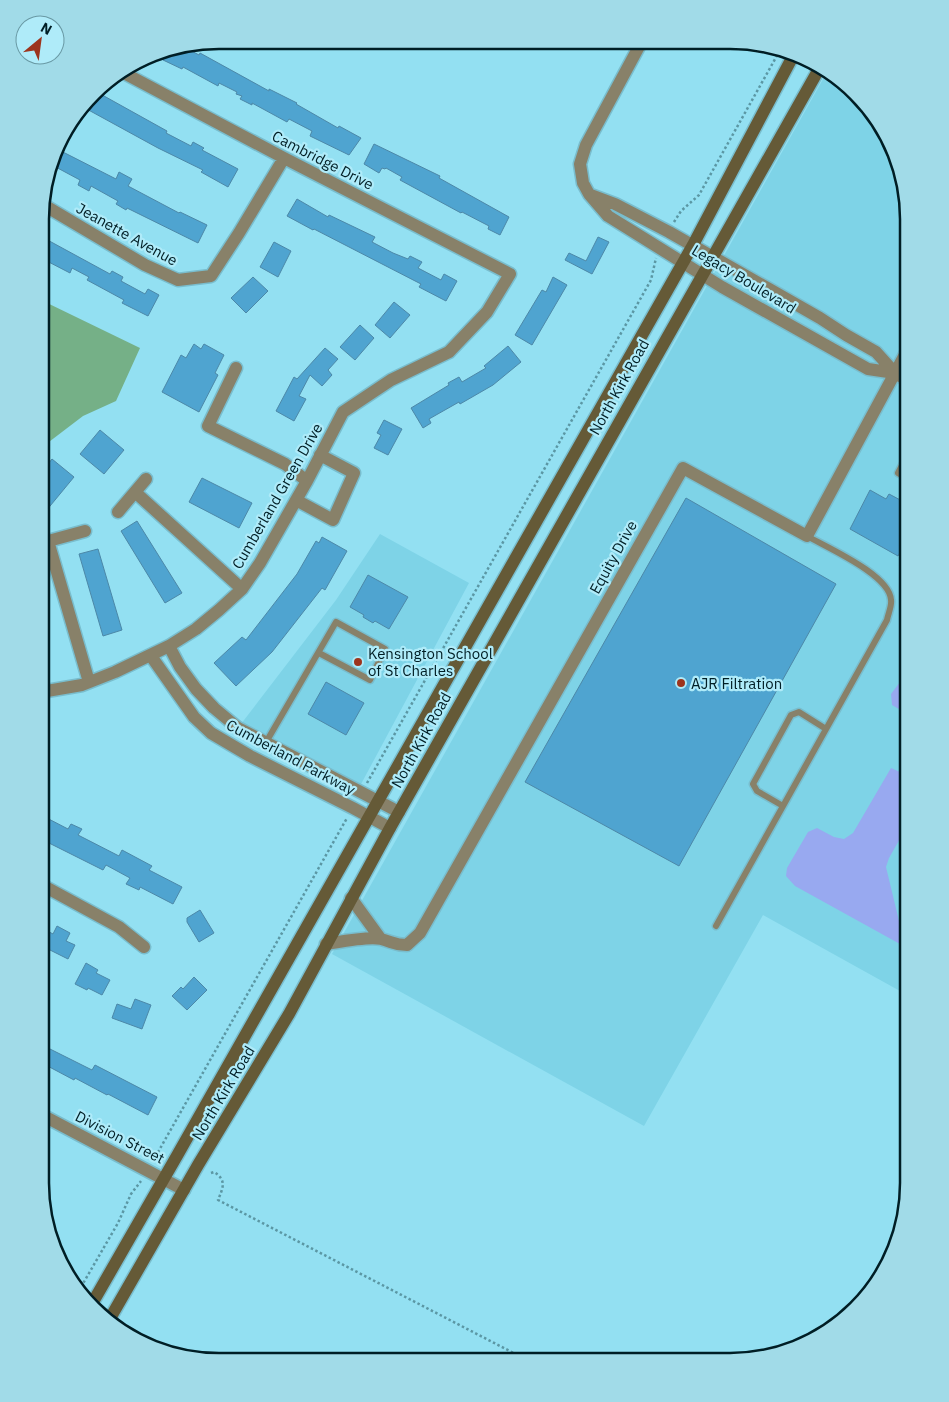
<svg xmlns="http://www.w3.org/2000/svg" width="949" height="1402" font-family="'IBM Plex Sans',sans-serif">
  <rect width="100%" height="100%" fill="#93e0f2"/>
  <path fill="#7ed3e7" d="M827,72L839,77L895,150L909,219V996L763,915L644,1126L332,954Z
    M380,534L469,583L360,786L241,724L336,600Z"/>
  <path fill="#75b087" d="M41,300L140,348L116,401L83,416L41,448Z"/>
  <path fill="#98a9f0" d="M909,670V715L892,705L891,694Z
    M891,768L909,776V823L889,858L886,867L899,921L909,930V949L795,886L786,876L787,868L808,832L817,828L834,837L844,839L853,833Z"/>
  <path fill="#4fa4d0" stroke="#4c88a8" d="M182,46L199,55L200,53L269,91V89L297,103L296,104L338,128L339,126L361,138L349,155L310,136L312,131L289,119L287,122L252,103V105L240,99L242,96L236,94L237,92L219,83L218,86L183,67L182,69L163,60L164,58L156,53L161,50Z
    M95,91L167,131L166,133L191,146L193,142L204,148L202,150L238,169L228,187L201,172L203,170L158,148L83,107Z
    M374,144L440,176L439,178L509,217L500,235L488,229L489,226L462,212L461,213L400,180L402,177L386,168L385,169L382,168L379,173L364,164Z
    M57,149L116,179L119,172L132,179L128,186L179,213L180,212L207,225L198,243L127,208L126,210L116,204L118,201L91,186L89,191L78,185L80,180L52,165Z
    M297,199L328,217L329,215L375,237L372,242L393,253L408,259L410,256L422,262L418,268L441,280L444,274L457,281L446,301L419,287L421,284L314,229L313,230L287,216Z
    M42,237L110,274L112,271L123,277L121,281L145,294L148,289L159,295L148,316L122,303L124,300L87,280L89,277L72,268L70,273L41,258Z
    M598,237L609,242L592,274L565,260L569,253L586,261Z
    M274,242L291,251L278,277L260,267Z
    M253,277L268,291L246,313L231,298Z
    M553,277L567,285L532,345L515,335L542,290L546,292Z
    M394,302L410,315L390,338L375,325Z
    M360,325L374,338L355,360L340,347Z
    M194,344L201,349L204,344L224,355L215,373L218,375L199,412L162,392L181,355L186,358Z
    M508,346L521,362L493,385L460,404L459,402L429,419L431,423L423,428L411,408L449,385L448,383L459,377L462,382L486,368L484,366Z
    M325,348L338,359L328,370L332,375L322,386L310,375L299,396L306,399L294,421L276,411L294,377L297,379Z
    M384,420L402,429L388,455L374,448L381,435L377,433Z
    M100,430L124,450L104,474L80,454Z
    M52,459L74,477L41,517V473Z
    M202,478L252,503L239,528L189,502Z
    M870,490L886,499L889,494L906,503L903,507L909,511V536L898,556L850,529Z
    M686,498L836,584L679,866L525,782Z
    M137,521L182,593L165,603L121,531Z
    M322,537L347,551L325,590L322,588L272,652L236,686L214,663L242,637L246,640L297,574L316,541L319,543Z
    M98,549L122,630L103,636L79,554Z
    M368,575L408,597L389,629L375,621L373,623L363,617L364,615L350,607Z
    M326,682L364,703L346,735L308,714Z
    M41,815L68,829L71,824L82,829L78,835L119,856L122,850L152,866L149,870L182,887L173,904L140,887L139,890L126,884L130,878L106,865L103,870L41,839Z
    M200,910L214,933L199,942L187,922V918Z
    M57,926L70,933L66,941L75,945L68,959L40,945V927L53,934Z
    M86,963L98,970L96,973L110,980L102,995L88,988L87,990L75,984Z
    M194,977L207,990L187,1010L172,996L181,987L183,989Z
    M135,999L151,1005L142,1029L112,1018L117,1004L131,1009Z
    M40,1044L92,1070L95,1065L157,1097L148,1115L108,1094L107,1095L75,1078L74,1080L40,1062Z"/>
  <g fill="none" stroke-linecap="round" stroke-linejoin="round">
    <defs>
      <path id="service" d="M909,479L898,473L909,452
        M265,744L336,622L385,649L370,680L319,653
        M783,806L757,791L753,784L791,715L799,712L826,729
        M716,926L887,620C888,614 892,606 891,600C890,575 828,548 807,536
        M865,1297L901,1234"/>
      <path id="minor" d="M642,41L586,145L580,164L583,183L589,194L608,216L722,287L868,369L895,373
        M591,195L615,204L669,232L820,318L846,335L876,352L895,373L909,381
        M42,204L145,265L178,280L211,276L239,233L284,158
        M236,368L208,426L285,464L307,481
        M135,492L242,589
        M296,500L333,520L354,473L320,455
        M118,512L146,479
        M48,541L89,682
        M41,543L85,531
        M169,646L180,667L196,689L214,708L238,728L399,812
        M151,656L194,717L211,733L250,756L353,808L390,828
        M41,692L82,685L115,672L169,646L196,629L219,610L242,589L260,563L307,481L343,412L391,380L449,352L487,312L510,274L284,158L122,72
        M40,884L119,927L144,947
        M351,898L380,938
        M326,944C339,942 369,936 381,939C393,942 394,945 407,945L420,933L683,468L807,536L909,347
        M40,1114L184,1190"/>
      <path id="secondary" d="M93,1302L178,1154L693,245L792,58
        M108,1322L198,1165L289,1014L390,828L819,69"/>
    </defs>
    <use href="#service" stroke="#79bdcd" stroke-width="9"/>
    <use href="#minor" stroke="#79bdcd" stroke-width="15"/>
    <use href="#secondary" stroke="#79bdcd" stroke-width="15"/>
    <path stroke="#5b97a4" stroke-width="2.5" stroke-dasharray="2.5 2.5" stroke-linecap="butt" d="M674,222L681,211L699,195L779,52
      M367,783L651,280L656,258
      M153,1161L347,818
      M211,1173L214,1172C227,1180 223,1188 218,1200L529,1361
      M81,1287L118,1223L131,1194L141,1181"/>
    <use href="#service" stroke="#888169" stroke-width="6"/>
    <use href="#minor" stroke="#888169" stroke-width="12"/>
    <use href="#secondary" stroke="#655a37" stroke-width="12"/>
  </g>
  <g fill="#9d341d" stroke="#afebf9" stroke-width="2">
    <circle cx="358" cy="662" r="5"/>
    <circle cx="681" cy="683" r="5"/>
  </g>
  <g text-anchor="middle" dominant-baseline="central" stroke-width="4.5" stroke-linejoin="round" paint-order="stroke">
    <g font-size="15" fill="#001e25" stroke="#afebf9">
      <text transform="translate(323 160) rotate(27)">Cambridge Drive</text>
      <text transform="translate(127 234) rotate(29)">Jeanette Avenue</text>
      <text transform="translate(744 279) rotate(31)">Legacy Boulevard</text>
      <text transform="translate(619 387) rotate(-61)">North Kirk Road</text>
      <text transform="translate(277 496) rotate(-60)">Cumberland Green Drive</text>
      <text transform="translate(613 557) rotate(-61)">Equity Drive</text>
      <text transform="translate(421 740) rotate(-61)">North Kirk Road</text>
      <text transform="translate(291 757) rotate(28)">Cumberland Parkway</text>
      <text transform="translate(223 1093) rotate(-59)">North Kirk Road</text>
      <text transform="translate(120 1137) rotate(27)">Division Street</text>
    </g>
    <g font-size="15" fill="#001e25" stroke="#afebf9" text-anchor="start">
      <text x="368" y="653">Kensington School<tspan x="368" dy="17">of St Charles</tspan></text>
      <text x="691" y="683">AJR Filtration</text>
    </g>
  </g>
  <path d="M0 0H949V1402H0ZM219 49H730A170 170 0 0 1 900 219V1183A170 170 0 0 1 730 1353H219A170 170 0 0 1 49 1183V219A170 170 0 0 1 219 49Z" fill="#a1dbe8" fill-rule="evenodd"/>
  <path fill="none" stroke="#001e25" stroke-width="2.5" d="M219 49H730A170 170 0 0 1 900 219V1183A170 170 0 0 1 730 1353H219A170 170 0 0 1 49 1183V219A170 170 0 0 1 219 49Z"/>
  <g transform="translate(40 40) rotate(29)"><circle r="24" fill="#afebf9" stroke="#6999a4"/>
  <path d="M0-4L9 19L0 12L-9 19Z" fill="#9d341d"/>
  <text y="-8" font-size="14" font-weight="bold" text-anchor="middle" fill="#001e25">N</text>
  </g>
</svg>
